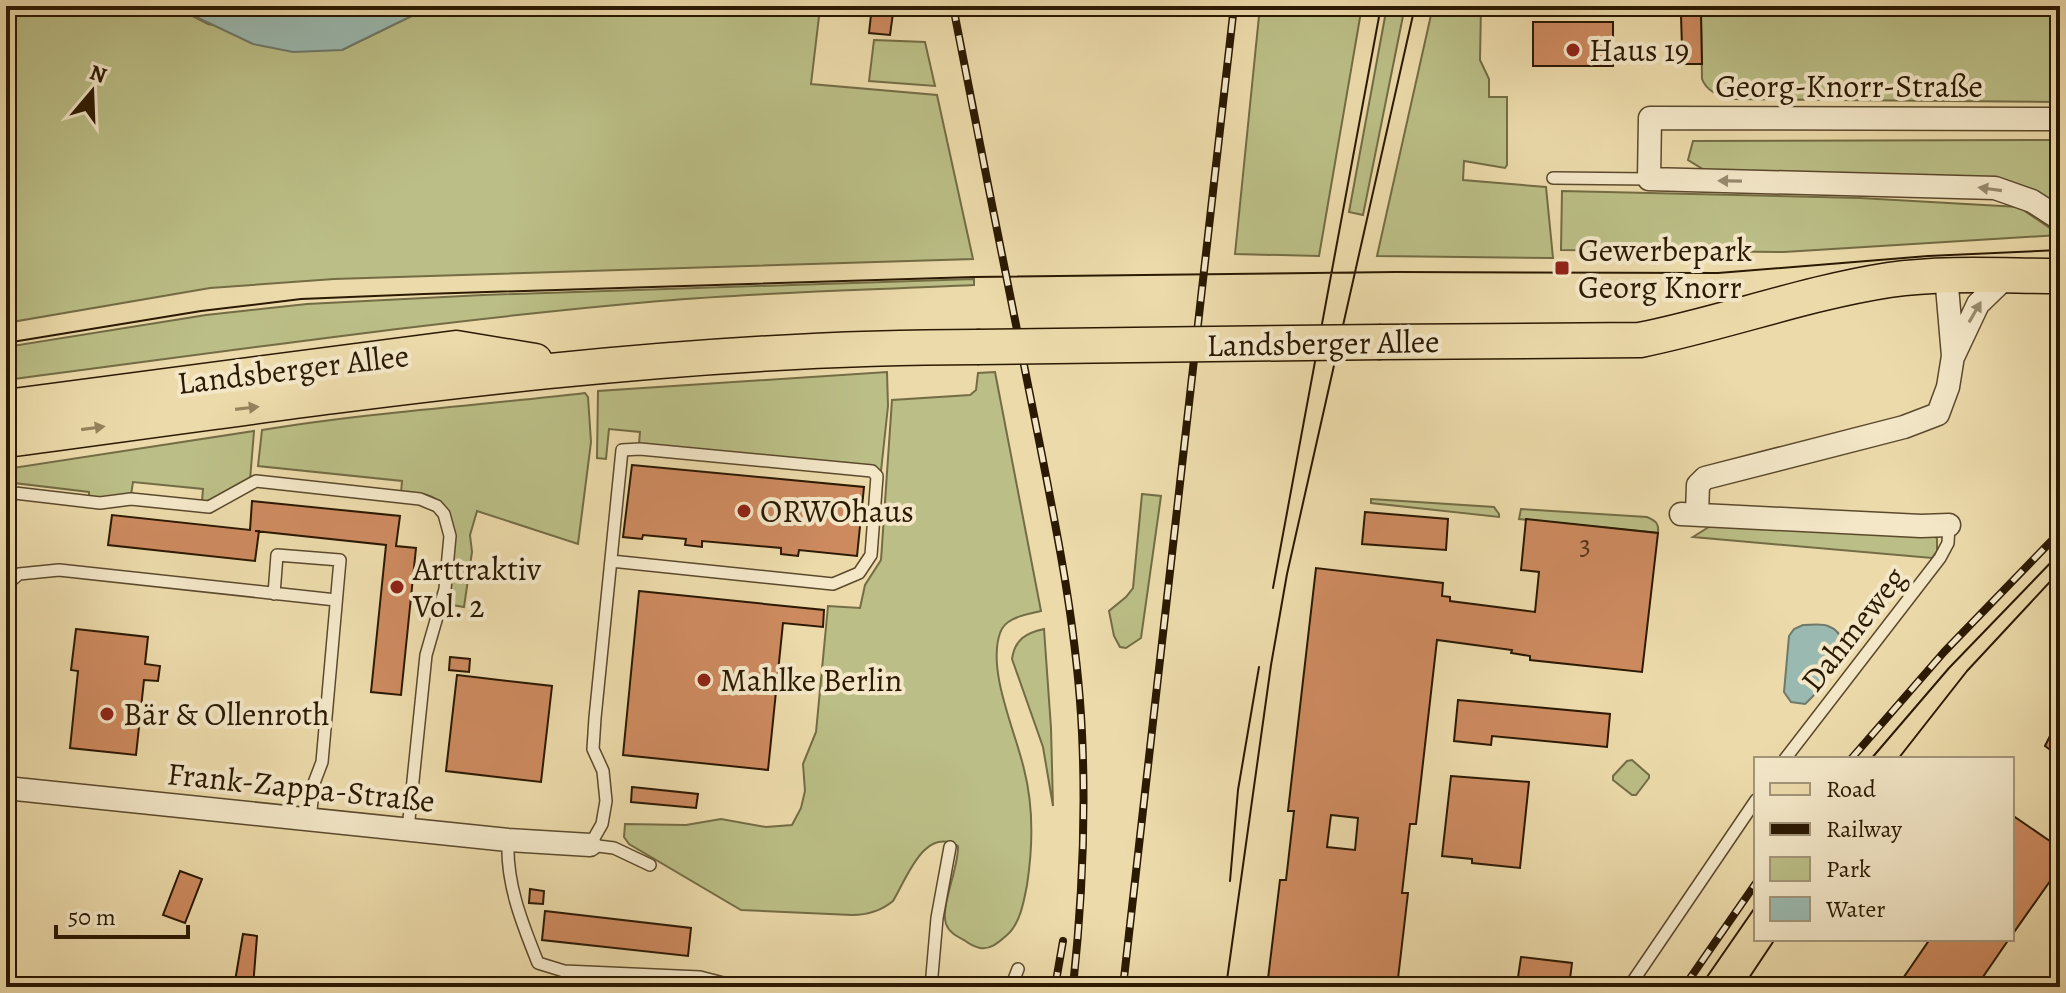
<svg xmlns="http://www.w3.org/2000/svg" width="2066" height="993" font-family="Alegreya,serif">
  <rect width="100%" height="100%" fill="#ecdaaa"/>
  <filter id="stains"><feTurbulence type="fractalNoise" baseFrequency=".0025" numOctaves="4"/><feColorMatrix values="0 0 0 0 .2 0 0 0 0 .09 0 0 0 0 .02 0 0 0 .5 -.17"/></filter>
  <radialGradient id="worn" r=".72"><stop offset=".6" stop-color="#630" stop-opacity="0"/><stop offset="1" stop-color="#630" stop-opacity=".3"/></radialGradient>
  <path fill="#bbbe86" stroke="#736c44" stroke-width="2" d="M6,6H173L208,24L342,50L432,6H812L820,8L811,84L937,95L973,259L334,279L210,288L6,323Z
    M1260,6H1362L1319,256L1235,254Z
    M1387,6H1405L1363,215L1349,212Z
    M1433,6H1481L1480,60L1489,79V97H1507V165L1505,168L1464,161L1463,180L1546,187L1553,258L1377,256Z
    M1693,6H2060V102L1734,99C1721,97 1707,92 1702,79L1701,15L1693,14Z
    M874,40L925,42L935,86L869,81Z
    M2060,140V209L2025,189L1711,174L1688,160L1693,141Z
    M1562,191L1860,198L2019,207L2060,235L1784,252L1561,250Z
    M974,279V285C870,290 764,292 660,301C441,320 224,352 6,380V347L206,315L307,304L483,295Z
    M887,372L888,406L881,471L654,447L639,444L640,432L609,429L606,459L597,458L598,391Z
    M995,372L1041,611C1026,615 1005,617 1000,633C987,671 1015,730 1024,769C1034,808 1033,846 1027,885C1024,901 1020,924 1007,935C999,942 991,950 980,948C975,947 968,943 964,940C956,936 949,932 946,924C940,907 959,867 958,846C924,826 907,878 893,901C881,911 867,915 852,915L741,910L629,844L624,837L625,824L686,825L721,819L766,827L792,825L801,808L805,791L803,764L816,732L828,606L860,608L865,585L881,560L892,400L970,395L976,390L978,373Z
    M585,393L588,397L591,442L578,544L477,511L470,535L472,552L464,607L446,604C449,574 467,506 427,495C419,493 410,493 401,493L402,481L258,466L262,430C369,412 477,406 585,393Z
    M254,431L250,480L209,501H202L203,489L133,482L131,495L89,499V492L6,482V469Z
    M1142,494L1161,496L1141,638L1126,648L1120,647L1114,636L1109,611L1126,597L1133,588Z
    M1371,499L1494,507L1499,514V517L1371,503Z
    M1521,509L1647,517C1656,521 1659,523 1658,533L1519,519Z
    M1712,525L1935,536L1937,539V551L1932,558L1693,537Z
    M1044,629L1051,728L1053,806L1043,747L1012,659C1015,639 1026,633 1044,629Z
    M1632,760L1649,775V778L1636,795H1632L1613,780V776L1627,761Z"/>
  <path fill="#9ab9b0" stroke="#6e796a" stroke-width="2" d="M173,6H432L342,50L293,52L253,44Z
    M1803,625C1810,625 1822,623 1828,626C1863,639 1820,691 1805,704L1791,702L1784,692L1789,636L1794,629Z"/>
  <path fill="#cd8a5f" stroke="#2b1902" stroke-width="2" fill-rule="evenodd" d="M872,6H894L890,35L869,33Z
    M1701,14L1702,64H1675V49H1682L1681,15Z
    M1533,22H1613V66H1533Z
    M632,465L864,487L857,556L799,550L798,556L781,554V548L702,541V547L685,545L686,539L643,535L642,539L623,537Z
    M252,501L400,516L396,546L416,548L401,695L371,692L386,545L255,531H259L255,561L108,545L112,515L250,530Z
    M1365,512L1448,519L1446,550L1362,544Z
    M1526,519L1658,533L1642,672L1530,660V656L1511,653L1512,650L1437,640L1416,824H1410L1402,893H1408L1397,987H1267L1280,880H1286L1294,811H1288L1316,568L1443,583L1442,596L1450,597V601L1535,612L1539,572L1521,570ZM1331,815L1358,818L1355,850L1327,847Z
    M639,591L824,610L823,627L783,623L768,770L623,755Z
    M76,629L148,637L145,664L160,666L158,681L144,680L136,755L70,748L78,671L71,670Z
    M450,657L470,659L469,672L449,670Z
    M457,675L552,686L541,782L446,771Z
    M1458,700L1610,714L1607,747L1492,736L1491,745L1454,741Z
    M2060,716V757L2045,746Z
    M1451,776L1529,782L1520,868L1472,863V859L1442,856Z
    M632,787L698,794L696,808L631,802Z
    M2012,815L2060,848V867L2012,935Z
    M180,871L202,879L185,923L163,915Z
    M530,889L544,891L543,904L529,903Z
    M545,911L691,928L688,956L542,940Z
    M243,934L257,936L253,987H234Z
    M1930,939H2009L1976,987H1897Z
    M1521,957L1572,963L1569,987L1517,984Z"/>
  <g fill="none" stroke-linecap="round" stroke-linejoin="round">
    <defs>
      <path id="service" d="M1553,178L1649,179
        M6,492L100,503L131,499L209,507L256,481L420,499L437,506L444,514L450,536L445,589L426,655L408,829
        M611,561L833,584L859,573L871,555L877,476L872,471L640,449L622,450L595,718L593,749L603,771L606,801L602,824L590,845L614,848L650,865
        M6,585L19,574L59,570L336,600
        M274,594L277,555L340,560L322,762L314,783L310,819
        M1785,759L1940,558L1948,543L1949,525
        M508,840C506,884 522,923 538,963L564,971L700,977L739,987
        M931,987L937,918L950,847
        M1011,987L1018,969
        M1629,987L1756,800"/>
      <path id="minor" d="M2060,119L1650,118L1649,179L1995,188L2032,201L2060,219
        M1954,355L1978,304L2008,275
        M1681,514L1921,526L1949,525
        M1697,514L1698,485L1705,478L1904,427L1938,414L1948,387L1953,356L1946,275
        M6,788L508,840L590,845"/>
      <path id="primary" d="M1381,342L1640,340C1724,323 1805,293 1889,280C1946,272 2003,276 2060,276
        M6,407L456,348L535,361
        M6,440C328,397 651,347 977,347"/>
    </defs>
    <use href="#service" stroke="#5b492c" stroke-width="14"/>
    <use href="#minor" stroke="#5b492c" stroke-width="25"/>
    <use href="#primary" stroke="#2b1902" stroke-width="37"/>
    <use href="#service" stroke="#f3e7c8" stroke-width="11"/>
    <use href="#minor" stroke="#f3e7c8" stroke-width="22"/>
    <use href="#primary" stroke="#ecdaaa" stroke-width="34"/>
    <path stroke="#2b1902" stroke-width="2" d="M6,343L201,311L301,299L424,294L974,277L1396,272L1718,273L1928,256L2060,250
      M1273,588L1381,6
      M1871,759L1949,668L2060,553
      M1898,759L1967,671L2060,571
      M1230,881L1238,790L1259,667
      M1226,987L1271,665L1287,574L1415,6
      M1700,987L1756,906
      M1743,987L1775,939"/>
    <defs>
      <path id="rail" d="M953,6C979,141 1006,275 1033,410C1054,517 1077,624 1082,733C1086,818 1082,903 1073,987
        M1851,759L1944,652L2060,532
        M1055,987L1063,941
        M1123,987L1234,6
        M1684,987L1756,883"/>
    </defs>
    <use href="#rail" stroke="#2b1902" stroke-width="8"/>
    <use href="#rail" stroke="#f3e7c8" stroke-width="5" stroke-dasharray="15" stroke-linecap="butt"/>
    <defs>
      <path id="primary-bridge" d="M977,347L1381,342"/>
    </defs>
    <use href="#primary-bridge" stroke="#2b1902" stroke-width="37" stroke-linecap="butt"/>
    <use href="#primary-bridge" stroke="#ecdaaa" stroke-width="34"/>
  </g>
  <defs><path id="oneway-solid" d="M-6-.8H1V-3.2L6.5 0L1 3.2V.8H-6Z" transform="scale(2)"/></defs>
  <g fill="#998a6f">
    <use href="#oneway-solid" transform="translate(1730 181) rotate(-179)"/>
    <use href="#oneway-solid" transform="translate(1990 189) rotate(-172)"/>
    <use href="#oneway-solid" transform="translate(1975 312) rotate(-60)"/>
  </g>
  <g fill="#95835e">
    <use href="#oneway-solid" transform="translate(247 408) rotate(-7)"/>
    <use href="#oneway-solid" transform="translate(93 428) rotate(-8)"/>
  </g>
  <g fill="#8f2418" stroke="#f3e7c8" stroke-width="3">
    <circle cx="1573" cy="50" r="8"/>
    <rect x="1554" y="260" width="16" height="16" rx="4"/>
    <circle cx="744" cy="511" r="8"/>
    <circle cx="397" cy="587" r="8"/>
    <circle cx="704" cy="680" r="8"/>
    <circle cx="107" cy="714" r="8"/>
  </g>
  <g text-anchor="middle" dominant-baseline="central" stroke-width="8" stroke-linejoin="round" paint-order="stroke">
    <g font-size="28" fill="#543519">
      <text x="1585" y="545">3</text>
    </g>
    <g font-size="32" fill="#2b1902" stroke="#f3e7c8" text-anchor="start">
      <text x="1589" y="50">Haus 19</text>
      <text x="1578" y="250">Gewerbepark<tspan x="1578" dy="37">Georg Knorr</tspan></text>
      <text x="760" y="511">ORWOhaus</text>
      <text x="413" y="569">Arttraktiv<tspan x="413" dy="37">Vol. 2</tspan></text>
      <text x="720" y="680">Mahlke Berlin</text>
      <text x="123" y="714">Bär &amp; Ollenroth</text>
    </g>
    <g font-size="32" fill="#2b1902" stroke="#f3e7c8">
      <text x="1849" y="86">Georg-Knorr-Straße</text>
      <text transform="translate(1323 343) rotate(-1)">Landsberger Allee</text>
      <text transform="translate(293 369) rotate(-7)">Landsberger Allee</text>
      <text transform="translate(1853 629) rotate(-52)">Dahmeweg</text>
      <text transform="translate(301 787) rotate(6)">Frank-Zappa-Straße</text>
    </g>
  </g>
  <rect width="2066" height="993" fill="none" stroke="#ecdaaa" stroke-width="32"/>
  <rect x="8" y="8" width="2050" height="977" fill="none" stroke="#2b1902" stroke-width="4"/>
  <rect x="16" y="16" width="2034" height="961" fill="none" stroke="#2b1902" stroke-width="2"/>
  <rect x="1754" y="757" width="260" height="184" fill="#f3e7c8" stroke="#a39579" stroke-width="2"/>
  <rect x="1770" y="783" width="40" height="12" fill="#ecdaaa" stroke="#a39579" stroke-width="2"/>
  <text x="1826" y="797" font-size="24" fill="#2b1902">Road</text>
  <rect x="1770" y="823" width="40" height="12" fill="#2b1902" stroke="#a39579" stroke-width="2"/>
  <text x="1826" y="837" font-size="24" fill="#2b1902">Railway</text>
  <rect x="1770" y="857" width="40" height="24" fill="#bbbe86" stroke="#a39579" stroke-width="2"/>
  <text x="1826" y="877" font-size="24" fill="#2b1902">Park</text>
  <rect x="1770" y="897" width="40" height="24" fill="#9ab9b0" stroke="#a39579" stroke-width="2"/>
  <text x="1826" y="917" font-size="24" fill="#2b1902">Water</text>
  <g transform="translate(92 92) rotate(19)" stroke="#f3e7c8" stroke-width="6" paint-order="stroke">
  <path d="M0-6L14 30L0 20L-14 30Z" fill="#2b1902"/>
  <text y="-12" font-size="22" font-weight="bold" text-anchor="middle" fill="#2b1902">N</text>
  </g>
  <path d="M56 925v12h132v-12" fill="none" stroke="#2b1902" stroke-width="4"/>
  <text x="68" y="925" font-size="24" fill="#2b1902" stroke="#f3e7c8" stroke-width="6" paint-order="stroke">50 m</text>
  <rect width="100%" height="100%" filter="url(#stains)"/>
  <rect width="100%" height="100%" fill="url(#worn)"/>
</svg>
